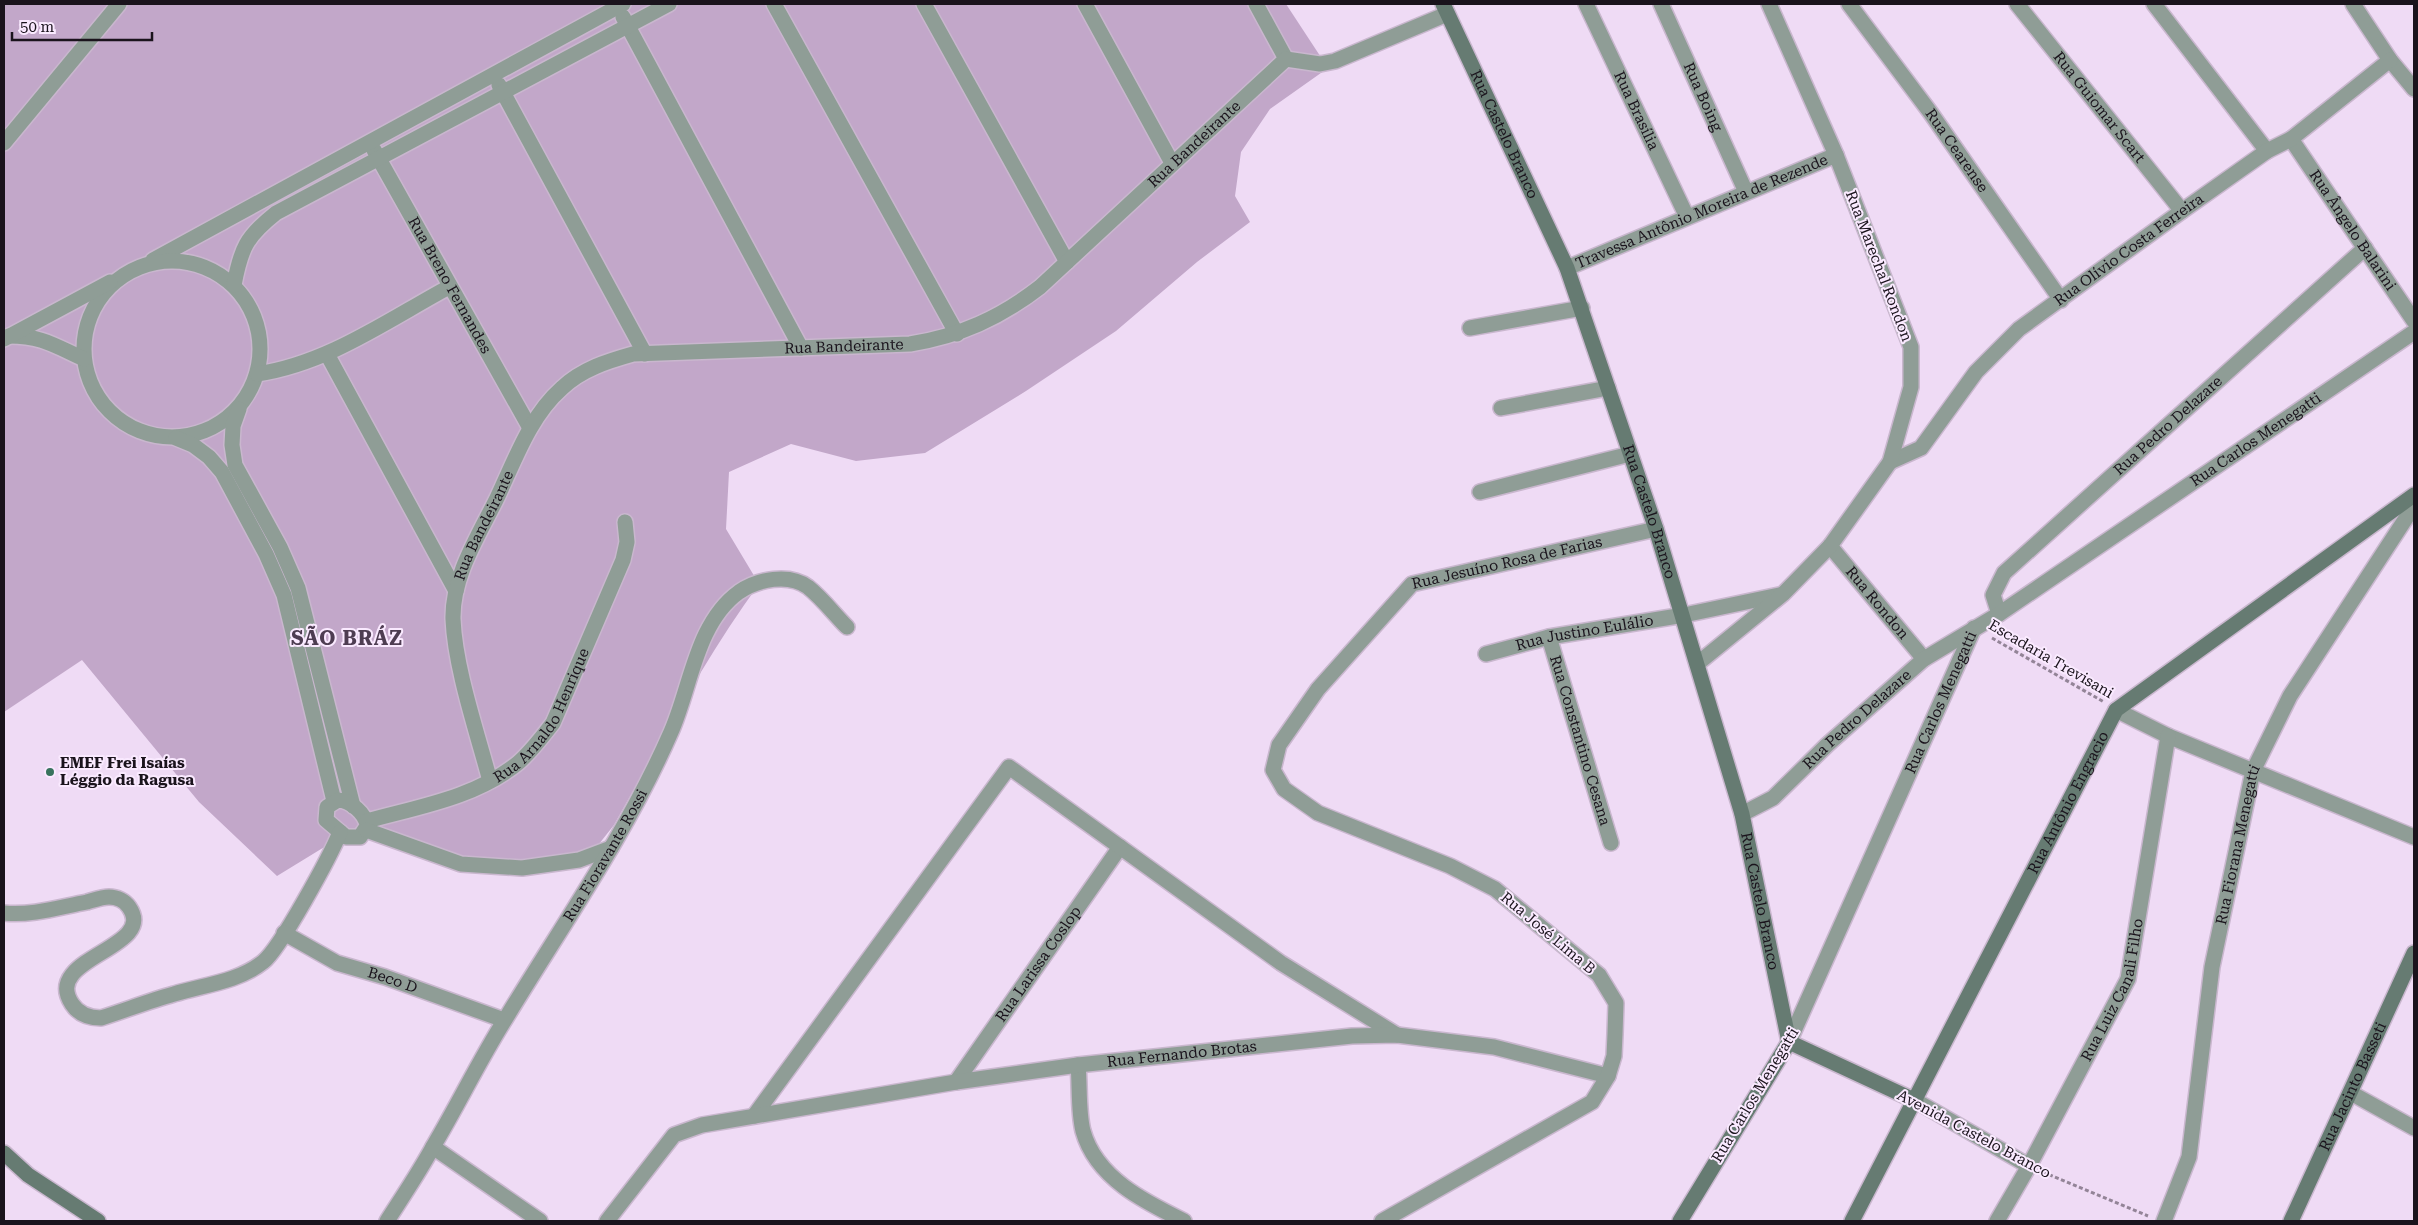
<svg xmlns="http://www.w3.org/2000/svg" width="2418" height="1225" font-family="'Roboto Serif',serif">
  <rect width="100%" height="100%" fill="#efdbf5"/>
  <path fill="#c2a7c9" d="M4,4H1286L1328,68L1270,109L1241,152L1235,196L1250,222L1197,262L1116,331L1026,391L925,453L856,461L791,444L729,472L726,529L759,584C704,659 660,744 614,825L599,844L576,859L480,867L357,827L277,876L199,802L82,660L4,712Z"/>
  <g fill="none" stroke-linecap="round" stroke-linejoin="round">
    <defs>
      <g id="street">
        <path d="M774,4L957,334"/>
        <path d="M924,4L1067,262"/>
        <path d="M1085,4L1172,163"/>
        <path d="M1256,4L1286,59"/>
        <path id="s1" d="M1586,4L1687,217"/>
        <path id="s2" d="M1661,4L1746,192"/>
        <path id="s3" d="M1849,4L1930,112L2061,300"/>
        <path id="s4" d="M2017,4L2182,211"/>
        <path d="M2154,4L2267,151"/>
        <path d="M2353,4L2390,60L2414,89"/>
        <path d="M623,17L801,348"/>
        <path d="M1286,59L1320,64L1335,61L1447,14"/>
        <path d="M499,85L645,354"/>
        <path id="s5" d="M2291,139L2414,321"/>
        <path d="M4,143L119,4"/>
        <path id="s6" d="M374,150L530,428"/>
        <path d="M153,260L623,4"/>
        <circle cx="172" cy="349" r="88"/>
        <path id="s7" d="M1567,268L1836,155"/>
        <path d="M234,285C241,248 246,237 276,213L669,4"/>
        <path d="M1470,328L1582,308"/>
        <path d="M9,336C43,336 55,346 84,359"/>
        <path d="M4,339L110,282"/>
        <path d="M327,354L456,591"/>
        <path d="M257,374C327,364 388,320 449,287"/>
        <path d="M1501,408L1608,388"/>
        <path d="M239,409L233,426L232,445L235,465L280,547L298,588L353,806"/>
        <path d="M176,438L193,445L209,457L222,472L266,554L284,595L334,801"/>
        <path id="s8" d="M1890,462L1921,448L1976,372L2019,329L2182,211L2267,151L2291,139L2390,60"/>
        <path d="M1480,492L1630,454"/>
        <path id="s9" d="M1830,546L1924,659"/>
        <path id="s10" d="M1999,614L1993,595L2004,573L2365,248"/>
        <path id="s11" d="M1549,637L1611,843"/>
        <path id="s12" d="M1486,654L1549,637L1684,615L1779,595"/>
        <path d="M1697,664L1783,594L1830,546L1890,462L1911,387V347L1836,155L1769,4"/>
        <path d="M2116,710L2168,736L2414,837"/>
        <path id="s13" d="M490,781C477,732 455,668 453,619C452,576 479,535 497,498C515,460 530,416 562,388C582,369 608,361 633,354L910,344C960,336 1000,318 1040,287L1286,59"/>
        <path d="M338,800C350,800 366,814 367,826L360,837H346L326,820L327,807Z"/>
        <path id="s14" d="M1742,814L1773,798L1827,745L1924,659L1999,614L2414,332"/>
        <path id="s15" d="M367,821C417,807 475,798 518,763C531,752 542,737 553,723L623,560L627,542L625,522"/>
        <path d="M366,830L461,864L522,868L579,860L611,848"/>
        <path d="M4,913C31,916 60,907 87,902C94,900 102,897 109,897C117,897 125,901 129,907C158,949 41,957 72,1004C79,1015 89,1018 101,1018C126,1010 149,1001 174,994C203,985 238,982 263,962C280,949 331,855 340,832"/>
        <path id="s16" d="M284,933L337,963L385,977L504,1020"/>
        <path id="s17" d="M1789,1042L1974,628"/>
        <path d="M1078,1065C1080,1086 1078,1111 1083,1131C1096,1178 1145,1202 1184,1221"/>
        <path id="s18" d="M956,1082L1120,847"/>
        <path d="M2351,1093L2414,1128"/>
        <path d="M1916,1101L2029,1166"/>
        <path d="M754,1116L1009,767L1281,963L1397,1035"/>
        <path d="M433,1147L540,1221"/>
        <path id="s19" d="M387,1221C403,1196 420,1171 434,1145C459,1103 480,1059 506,1018C563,924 627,833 671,732C691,687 696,623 739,592C758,579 789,573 808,587C822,598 835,615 847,627"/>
        <path id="s20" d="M607,1221L674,1135L702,1125L956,1082L1078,1065L1352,1036L1397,1035L1494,1047L1608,1076"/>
        <path id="s21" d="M1382,1221L1592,1102L1608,1076L1614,1056L1615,1034L1616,1003L1599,975L1495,889L1450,866L1318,813L1284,789L1273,770L1279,745L1318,689L1412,584L1656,529"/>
        <path id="s22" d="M1997,1221L2029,1166L2128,979L2168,736"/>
        <path id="s23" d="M2164,1221L2189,1157L2212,967L2253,771L2290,696L2414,506"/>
      </g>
      <g id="secondary">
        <path id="s24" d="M1443,4L1567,268L1656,529L1742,814L1789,1042"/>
        <path d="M1789,1042L1916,1101"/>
        <path d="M4,1153L28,1175L98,1221"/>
        <path d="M1680,1221L1789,1042"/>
        <path id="s25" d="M1852,1221L2116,710L2414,495"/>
        <path id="s26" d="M2291,1221L2414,953"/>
      </g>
    </defs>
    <use href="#street" stroke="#c9b7ce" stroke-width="18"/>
    <use href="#secondary" stroke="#c9b7ce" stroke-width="18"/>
    <path stroke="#938497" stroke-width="3" stroke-dasharray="4 2.5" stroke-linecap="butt" d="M1992,638L2104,702
      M2043,1172L2148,1216"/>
    <use href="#street" stroke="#8f9d96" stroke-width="15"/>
    <use href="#secondary" stroke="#667b72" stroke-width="15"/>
  </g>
  <circle fill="#38735d" stroke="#faeaff" stroke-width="2" cx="50" cy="772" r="5"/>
  <g text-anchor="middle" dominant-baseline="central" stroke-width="4" stroke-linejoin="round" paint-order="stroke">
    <g font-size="15" fill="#1a131c" stroke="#faeaff">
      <text stroke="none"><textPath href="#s2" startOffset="102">Rua Boing</textPath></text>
      <text stroke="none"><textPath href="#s4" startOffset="132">Rua Guiomar Scart</textPath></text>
      <text stroke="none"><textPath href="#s1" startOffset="118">Rua Brasília</textPath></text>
      <text stroke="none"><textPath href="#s24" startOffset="144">Rua Castelo Branco</textPath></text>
      <text stroke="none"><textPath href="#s13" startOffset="1136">Rua Bandeirante</textPath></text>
      <text stroke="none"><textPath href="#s3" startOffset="182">Rua Cearense</textPath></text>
      <text stroke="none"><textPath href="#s7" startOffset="146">Travessa Antônio Moreira de Rezende</textPath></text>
      <text stroke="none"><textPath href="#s5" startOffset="110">Rua Ângelo Balarini</textPath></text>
      <text stroke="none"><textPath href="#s8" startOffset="324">Rua Olívio Costa Ferreira</textPath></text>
      <text transform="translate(1879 266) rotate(69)">Rua Marechal Rondon</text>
      <text stroke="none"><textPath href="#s6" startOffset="155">Rua Breno Fernandes</textPath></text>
      <text stroke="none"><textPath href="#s13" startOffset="716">Rua Bandeirante</textPath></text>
      <text stroke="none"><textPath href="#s10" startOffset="265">Rua Pedro Delazare</textPath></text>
      <text stroke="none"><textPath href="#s14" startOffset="638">Rua Carlos Menegatti</textPath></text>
      <text stroke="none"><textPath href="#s24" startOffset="549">Rua Castelo Branco</textPath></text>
      <text stroke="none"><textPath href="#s13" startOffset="266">Rua Bandeirante</textPath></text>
      <text stroke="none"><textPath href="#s21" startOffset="1102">Rua Jesuíno Rosa de Farias</textPath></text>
      <text stroke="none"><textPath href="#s9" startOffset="74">Rua Rondon</textPath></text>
      <text stroke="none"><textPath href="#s12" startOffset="101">Rua Justino Eulálio</textPath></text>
      <text transform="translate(2051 659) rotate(30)">Escadaria Trevisani</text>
      <text stroke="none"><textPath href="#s17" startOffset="372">Rua Carlos Menegatti</textPath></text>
      <text stroke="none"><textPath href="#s15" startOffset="216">Rua Arnaldo Henrique</textPath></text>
      <text stroke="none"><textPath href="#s14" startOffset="150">Rua Pedro Delazare</textPath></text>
      <text stroke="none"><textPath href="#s11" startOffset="108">Rua Constantino Cesana</textPath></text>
      <text stroke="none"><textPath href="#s25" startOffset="471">Rua Antônio Engracio</textPath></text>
      <text stroke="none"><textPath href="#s23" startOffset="385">Rua Fiorana Menegatti</textPath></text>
      <text stroke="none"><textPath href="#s19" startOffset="426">Rua Fioravante Rossi</textPath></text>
      <text stroke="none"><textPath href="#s24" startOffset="954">Rua Castelo Branco</textPath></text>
      <text transform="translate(1548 933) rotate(40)">Rua José Lima B</text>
      <text stroke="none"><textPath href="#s18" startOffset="144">Rua Larissa Coslop</textPath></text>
      <text stroke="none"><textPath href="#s16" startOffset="119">Beco D</textPath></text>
      <text stroke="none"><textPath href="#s22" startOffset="260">Rua Luiz Canali Filho</textPath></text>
      <text stroke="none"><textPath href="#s20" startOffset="624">Rua Fernando Brotas</textPath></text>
      <text stroke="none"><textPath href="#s26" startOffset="148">Rua Jacinto Basseti</textPath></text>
      <text transform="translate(1755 1095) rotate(-59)">Rua Carlos Menegatti</text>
      <text transform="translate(1974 1134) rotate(28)">Avenida Castelo Branco</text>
    </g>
    <g font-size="15" font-weight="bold" fill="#1a131c" stroke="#faeaff" text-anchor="start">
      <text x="60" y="763">EMEF Frei Isaías<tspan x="60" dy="17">Léggio da Ragusa</tspan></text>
    </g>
    <g font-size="20" font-weight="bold" letter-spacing="1" fill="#4e3d52" stroke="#faeaff">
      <text x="347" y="638">SÃO BRÁZ</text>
    </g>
  </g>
  <rect width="2418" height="1225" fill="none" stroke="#1a131c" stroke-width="10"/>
  <path d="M12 32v8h140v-8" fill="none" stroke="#1a131c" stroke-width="2.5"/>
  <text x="20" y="32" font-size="15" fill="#1a131c" stroke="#faeaff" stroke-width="4" paint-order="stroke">50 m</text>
</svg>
